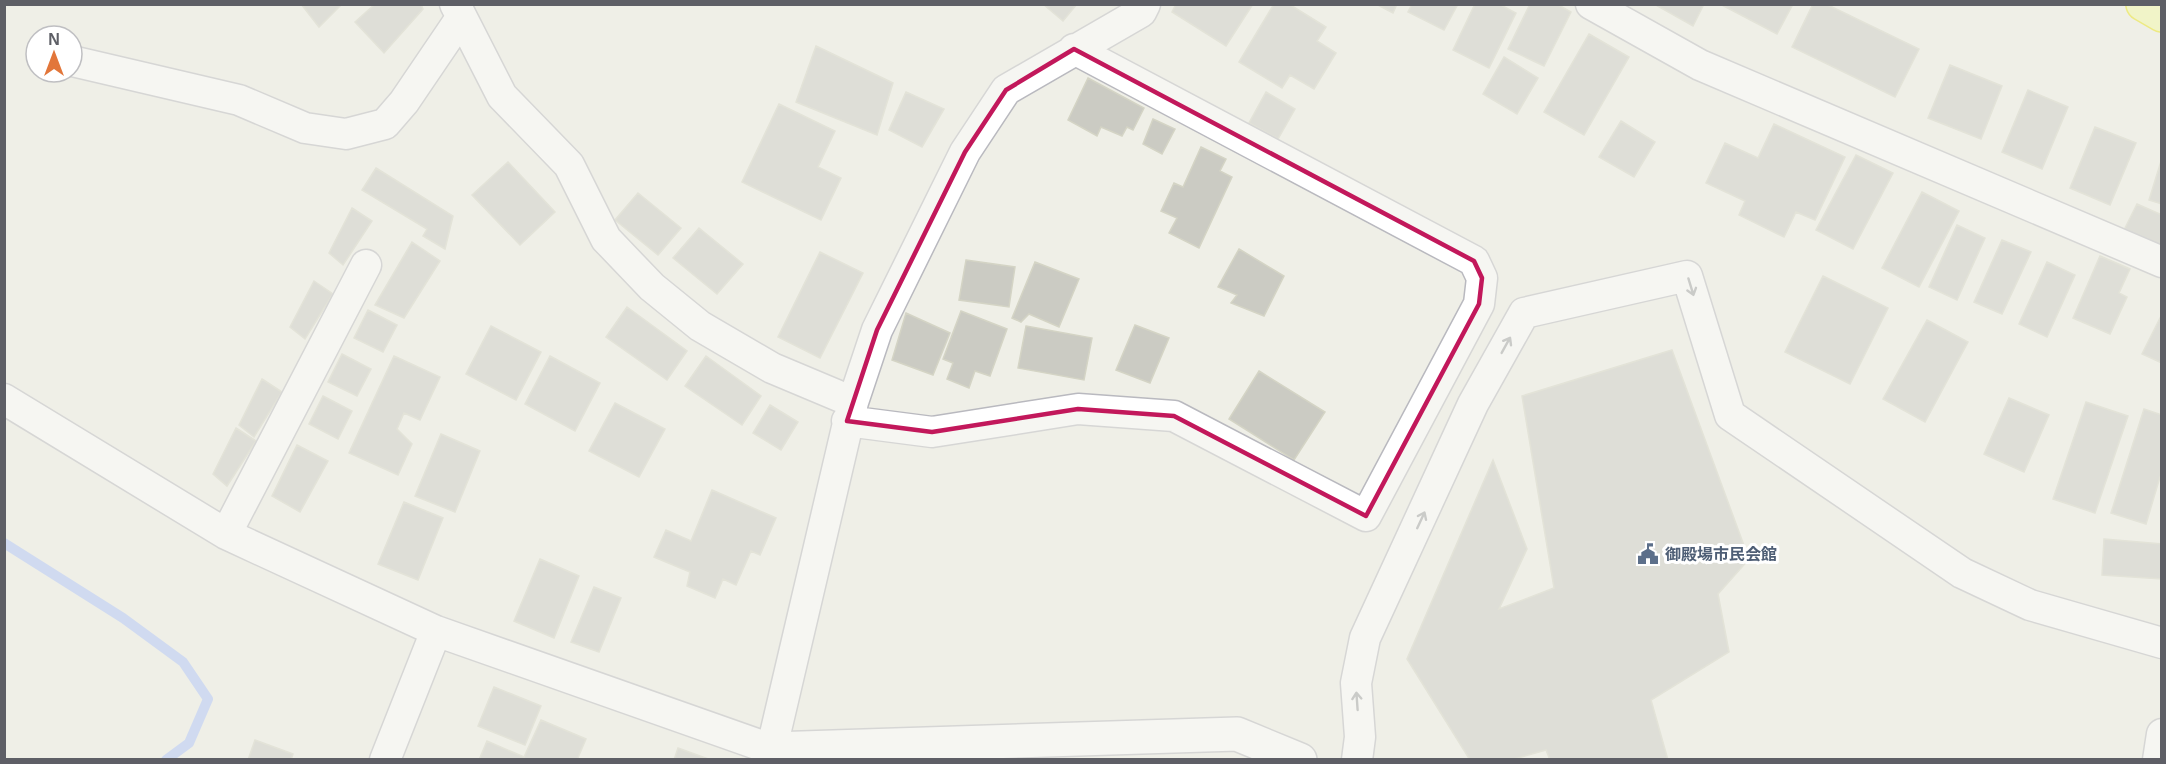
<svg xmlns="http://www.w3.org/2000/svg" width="2166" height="764" font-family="Helvetica,'Noto Sans JP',sans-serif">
  <rect width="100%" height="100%" fill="#efefe7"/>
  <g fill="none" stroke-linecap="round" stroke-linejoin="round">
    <path stroke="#abc2fb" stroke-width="10" d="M4,543L123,618L183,662L208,699L189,743L166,760"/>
  </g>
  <path fill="#cbcbc3" stroke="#d4d4c5" stroke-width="1.5" d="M301,4H342L319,27Z
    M375,4H421L423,9L384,53L355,22Z
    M1043,4H1077L1063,21Z
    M1176,4H1253L1226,46L1172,12Z
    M1274,4H1289L1326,27L1317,41L1336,53L1314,89L1290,75L1282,88L1239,62Z
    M1376,4H1397L1393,13Z
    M1412,4H1458L1444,30L1408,12Z
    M1475,4H1499L1516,13L1489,68L1453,50Z
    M1530,4H1557L1571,12L1544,66L1508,49Z
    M1654,4H1704L1693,26Z
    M1720,4H1793L1777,34Z
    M1813,4H1826L1919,49L1895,97L1792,47Z
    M1589,34L1629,57L1584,135L1544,112Z
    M816,46L893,83L877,135L796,102Z
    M1504,57L1538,78L1517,114L1483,94Z
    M1950,65L2002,86L1981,139L1928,118Z
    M1088,78L1144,108L1133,130L1127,127L1122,136L1101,127L1097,136L1068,120Z
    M2028,90L2068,107L2042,169L2002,152Z
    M906,92L944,109L922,147L889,130Z
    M1266,92L1295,109L1278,139L1249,123Z
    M779,104L835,131L818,167L841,178L821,220L742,182Z
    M1153,119L1175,129L1162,154L1143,144Z
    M1621,121L1655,142L1634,177L1599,157Z
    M1774,124L1845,157L1815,220L1796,212L1784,237L1739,215L1745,201L1706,183L1725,143L1758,158Z
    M2095,127L2136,143L2110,205L2070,188Z
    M1201,147L1226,159L1220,171L1232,177L1199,248L1169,233L1177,218L1161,211L1174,183L1183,187Z
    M1856,155L1893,173L1853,249L1816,230Z
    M2162,158V204L2149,200Z
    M508,162L555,212L520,245L472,195Z
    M376,168L453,216L445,249L423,236L427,229L362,190Z
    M1922,192L1959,211L1919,287L1882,268Z
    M638,193L681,228L658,255L615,220Z
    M2137,204L2162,215V247L2123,232Z
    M352,208L372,221L343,265L329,253Z
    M1957,225L1985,238L1957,300L1929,287Z
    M699,228L743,264L717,294L673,258Z
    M2002,240L2031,252L2002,314L1974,302Z
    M412,242L440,261L404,318L375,305Z
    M1239,249L1284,276L1264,316L1231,303L1237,295L1218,287Z
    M820,252L863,273L820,358L778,337Z
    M2100,256L2130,269L2119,293L2127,297L2110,334L2073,318Z
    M966,260L1015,267L1009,307L959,300Z
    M1035,262L1079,279L1059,327L1029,314L1021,322L1012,318Z
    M2047,262L2075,275L2047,337L2019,324Z
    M1823,276L1888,308L1850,384L1785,352Z
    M314,281L333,294L305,339L290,327Z
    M627,307L687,351L667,380L606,337Z
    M368,310L397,325L383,352L354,338Z
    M961,311L1007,329L990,376L975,371L969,388L947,379L953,363L943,359Z
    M906,313L950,333L933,375L892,360Z
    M2162,314V363L2142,354Z
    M1927,320L1968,342L1925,422L1883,399Z
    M1135,325L1169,338L1150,383L1116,370Z
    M491,326L541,352L516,400L466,374Z
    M1026,326L1092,338L1084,380L1018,368Z
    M1672,350L1749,559L1718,594L1729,652L1651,700L1668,760H1550L1546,750L1511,760H1470L1407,659L1493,460L1527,549L1499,609L1554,588L1522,396Z
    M342,354L371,369L357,396L328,382Z
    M394,356L440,377L420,420L404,413L397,429L412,444L398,475L349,453Z
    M550,356L600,383L575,431L525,404Z
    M706,356L761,396L742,425L685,386Z
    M1259,371L1325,412L1294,460L1229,419Z
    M262,379L282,392L254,437L239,425Z
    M323,396L352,411L338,439L309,424Z
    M2009,398L2049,415L2024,472L1984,454Z
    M2086,402L2128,416L2095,513L2053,499Z
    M615,403L665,429L639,477L589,451Z
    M770,405L798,422L781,450L753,433Z
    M2144,409L2162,415V478L2160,477L2146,524L2111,513Z
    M236,428L256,441L227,486L213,474Z
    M441,434L480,451L455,512L415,496Z
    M297,445L328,461L300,512L272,496Z
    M712,490L776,518L760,555L751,551L736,585L723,579L715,598L687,586L690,572L654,557L666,530L691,541Z
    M404,502L443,518L418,580L378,564Z
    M2104,539L2162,544V579L2102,575Z
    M540,559L579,576L554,638L514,621Z
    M594,587L621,598L599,652L571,642Z
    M494,687L541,706L525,745L478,726Z
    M541,720L586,739L577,760H479L487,741L524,757Z
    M255,740L293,754L291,760H248Z
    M678,748L711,760H674Z"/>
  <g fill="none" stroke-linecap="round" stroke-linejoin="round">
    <defs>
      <path id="minor" d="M455,4L502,96L569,165L606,239L652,287L700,326L772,368L853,402
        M1591,4L1700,65L2162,262
        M72,61L239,100L305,128L346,134L385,124L404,102L461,18
        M4,399L226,534L436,631L771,749
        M847,421L932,432L1078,409L1174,416L1366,516L1479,304L1482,278L1474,261L1074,49
        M226,534L366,265
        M385,760L436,631
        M769,760L853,402L877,330L965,152L1006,90L1141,12L1145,4
        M1357,760L1360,737L1356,683L1365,638L1473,404L1524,313L1687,276L1730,415L1962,573L2030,605L2162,643
        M2158,760L2162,734"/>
      <path id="tertiary" d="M771,749L1237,734L1300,760"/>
      <path id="trunk" d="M2143,4L2162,15"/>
    </defs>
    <use href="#minor" stroke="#b9b9bf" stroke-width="33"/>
    <use href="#tertiary" stroke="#b9b9bf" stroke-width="36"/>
    <use href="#trunk" stroke="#ece40a" stroke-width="36"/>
    <use href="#minor" stroke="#fff" stroke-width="30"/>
    <use href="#tertiary" stroke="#fff" stroke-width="33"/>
    <use href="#trunk" stroke="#f4faa2" stroke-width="33"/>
  </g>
  <defs><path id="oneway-shaft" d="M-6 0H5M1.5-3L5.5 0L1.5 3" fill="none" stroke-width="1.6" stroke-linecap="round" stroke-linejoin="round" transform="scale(1.5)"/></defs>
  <g stroke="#9e9fa3">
    <use href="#oneway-shaft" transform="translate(1691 287) rotate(73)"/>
    <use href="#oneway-shaft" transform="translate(1506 345) rotate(-61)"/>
    <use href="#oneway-shaft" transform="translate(1421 520) rotate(-65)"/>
    <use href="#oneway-shaft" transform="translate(1357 701) rotate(-94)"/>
  </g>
  <path d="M0 0H2166V764H0ZM1074,49L1474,261L1482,278L1479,304L1366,516L1174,416L1078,409L932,432L847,421L877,330L965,152L1006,90Z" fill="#efefe7" fill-opacity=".55" fill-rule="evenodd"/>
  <path fill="none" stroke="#c2185b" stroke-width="4.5" stroke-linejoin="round" d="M1074,49L1474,261L1482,278L1479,304L1366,516L1174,416L1078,409L932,432L847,421L877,330L965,152L1006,90Z"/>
  <defs>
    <symbol id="civic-bare" viewBox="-9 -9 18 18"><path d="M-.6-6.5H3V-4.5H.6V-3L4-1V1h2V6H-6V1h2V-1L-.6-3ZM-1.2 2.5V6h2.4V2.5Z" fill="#5c6f8a" stroke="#fff" stroke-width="2.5" paint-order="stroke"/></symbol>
  </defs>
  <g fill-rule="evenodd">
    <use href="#civic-bare" x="1633" y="539" width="30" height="30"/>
  </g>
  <g text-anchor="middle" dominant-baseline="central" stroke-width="6" stroke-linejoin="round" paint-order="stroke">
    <g font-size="16" font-weight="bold" fill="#4e5e75" stroke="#fff" text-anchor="start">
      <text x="1665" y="554">御殿場市民会館</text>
    </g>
  </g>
  <rect width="2166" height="764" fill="none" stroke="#5e5f66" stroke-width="12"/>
  <g transform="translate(54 54)"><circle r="28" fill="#ffffff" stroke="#bfbfc2" stroke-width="1.5"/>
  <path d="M0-4.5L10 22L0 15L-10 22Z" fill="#e2763a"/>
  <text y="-9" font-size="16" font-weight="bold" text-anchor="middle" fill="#5e5f66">N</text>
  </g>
</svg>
